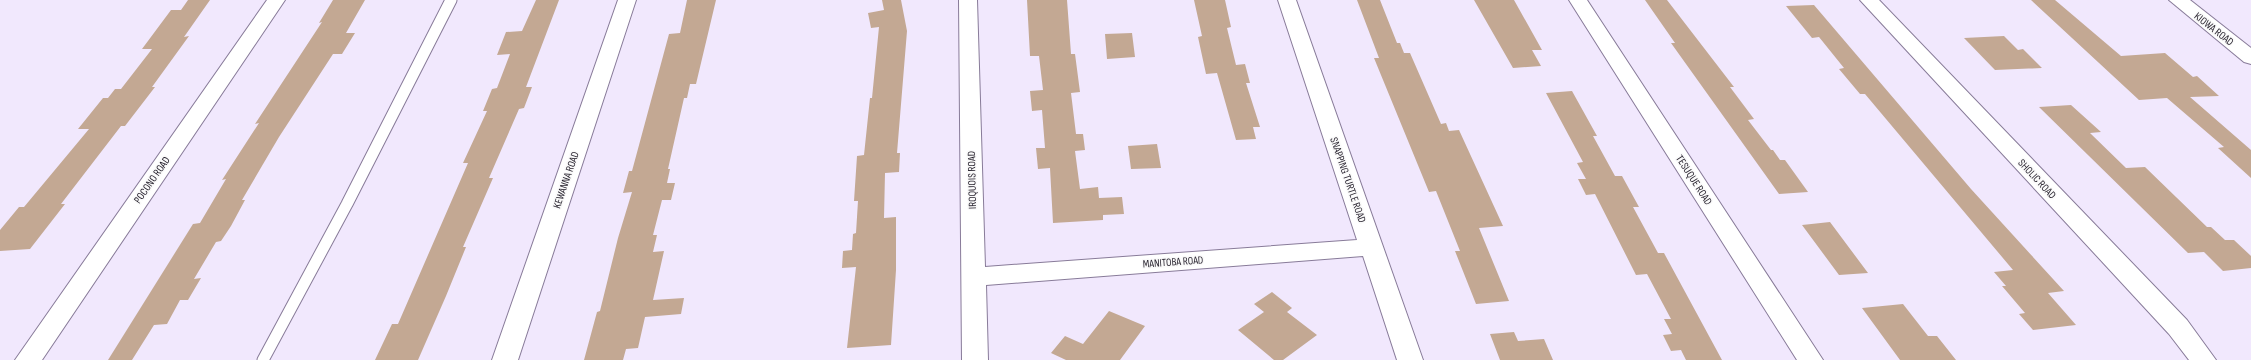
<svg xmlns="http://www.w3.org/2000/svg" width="2251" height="360" font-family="'Sofia Sans Condensed',sans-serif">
  <rect width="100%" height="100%" fill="#f1e8fd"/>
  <path fill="#c3a893" d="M188,0H210L184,37L189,36L152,87H155L125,126H121L61,204H65L30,249L0,251V230L19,207H24L89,129H78L103,98H108L115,89H121L152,49H142L171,10H181Z
    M333,0H365L346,33H355L342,54H333L279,137L242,200H245L231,226L221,241L216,242L194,279L201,278L188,300H180L167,324L154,325L132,360H108L193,224L200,223L226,179L222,180L259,123L255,124L322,22L319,23Z
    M536,0H559L526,87H532L524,108L519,109L489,178H493L463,247H466L446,296L418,360H375L392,324H398L468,163H463L487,111H483L492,89L497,88L510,54L497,55L506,32L522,31Z
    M687,0H716L696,84H690L687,98H684L668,169H670L667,183H675L671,200H662L653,235H657L653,252L664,251L653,300L684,298L681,314L645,317L638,348L626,349L623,360H584L597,312L600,311L618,238L632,192L623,193L629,171H632L669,34L680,33Z
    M882,0H901L907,31L897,153H900L899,172L885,173L884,218L896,217V270L891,345L847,348L856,267L842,268L843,251L852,250L853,234L856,233L858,201H854L857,156L864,155L870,98H872L879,27L871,28L868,13L884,10Z
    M1027,0H1067L1071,54H1075L1080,92L1071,93L1076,134H1083L1085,150L1075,151L1080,189L1098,187L1099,198L1122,197L1124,214L1103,215V220L1053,223L1050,168L1038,169L1036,148H1045L1042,110L1032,111L1030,91L1043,90L1039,56H1030Z
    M1194,0H1225L1231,27L1227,28L1236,65L1245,64L1250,83H1246L1260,127H1253L1256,139L1236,140L1217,73L1206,74L1198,37L1202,36Z
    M1357,0H1380L1397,43H1400L1404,53H1410L1441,124L1446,123L1449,131L1459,130L1503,226L1479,228L1509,301L1476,304L1455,251H1460L1436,191L1429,192L1374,58H1379Z
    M1474,0H1514L1542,50H1532L1541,66L1513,68Z
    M1645,0H1667L1734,87H1730L1754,119L1748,120L1771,150H1773L1780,160H1785L1808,192L1779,194L1671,43H1675Z
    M2031,0H2055L2121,56L2165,53L2193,77L2197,76L2219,96L2190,97L2251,150V178L2218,148L2224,147L2167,98L2139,100Z
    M1814,5L1971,189L2064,291L2048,293L2076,325L2033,330L2019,314L2025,313L2002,286H2006L1994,272L2013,270L1865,94H1860L1839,69L1844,68L1819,37L1812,38L1786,6Z
    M1132,33L1135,57L1107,59L1105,34Z
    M2004,36L2018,50L2023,49L2042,68L1995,70L1964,38Z
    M1572,91L1597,136H1593L1615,176H1622L1639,207H1633L1658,253H1664L1722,360H1686L1681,350L1671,351L1663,335L1672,334L1664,319H1671L1647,274L1636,275L1595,194L1586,195L1578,179H1586L1577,163L1583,162L1546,93Z
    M2071,105L2101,132L2090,133L2126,168L2145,167L2207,227H2211L2225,240H2234L2251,256V268L2223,271L2204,252L2188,253L2039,107Z
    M1157,144L1161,168L1131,169L1128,146Z
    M1830,222L1868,273L1839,275L1802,225Z
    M1272,292L1292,308L1287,312L1317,335L1283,360H1274L1238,330L1264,312L1254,304Z
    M1903,304L1928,336H1937L1956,360H1900L1862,308Z
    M1109,311L1145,326L1120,360H1066L1051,353L1065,336L1083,344Z
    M1514,332L1518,341L1544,339L1553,360H1500L1490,334Z"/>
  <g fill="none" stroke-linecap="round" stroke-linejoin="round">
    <defs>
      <path id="lane" d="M263,360L347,204L451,0"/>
      <path id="street" d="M267,0H285L42,360H15Z
        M618,0H636L518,360H492Z
        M959,0H977L985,267L1357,240L1278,0H1296L1423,360H1397L1363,256L986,285L988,360H962Z
        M1569,0H1587L1823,360H1797Z
        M1860,0H1879L2187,320L2216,360H2189L2169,334Z"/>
      <path id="secondary" d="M2169,0H2190L2251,48V64L2244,62Z"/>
    </defs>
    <use href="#lane" stroke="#887b99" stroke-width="13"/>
    <use href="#street" stroke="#887b99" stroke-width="2"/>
    <use href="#secondary" stroke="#887b99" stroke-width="2"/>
    <use href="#lane" stroke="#fff" stroke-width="11"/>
    <use href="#street" fill="#fff" fill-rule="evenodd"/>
    <use href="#secondary" fill="#fff" fill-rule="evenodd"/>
  </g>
  <g text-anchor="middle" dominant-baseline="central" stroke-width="3" stroke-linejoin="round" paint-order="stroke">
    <g font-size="11" fill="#231e2a" stroke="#fafafa">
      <text transform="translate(2214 29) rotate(38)">KIOWA ROAD</text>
      <text transform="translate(2037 179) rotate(47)">SHOLIC ROAD</text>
      <text transform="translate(152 180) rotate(-55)">POCONO ROAD</text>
      <text transform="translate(566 180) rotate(-71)">KEWANNA ROAD</text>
      <text transform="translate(972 180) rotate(-91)">IROQUOIS ROAD</text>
      <text transform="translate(1348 180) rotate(71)">SNAPPING TURTLE ROAD</text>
      <text transform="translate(1694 180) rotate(57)">TESUQUE ROAD</text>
      <text transform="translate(1173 262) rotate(-4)">MANITOBA ROAD</text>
    </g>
  </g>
</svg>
